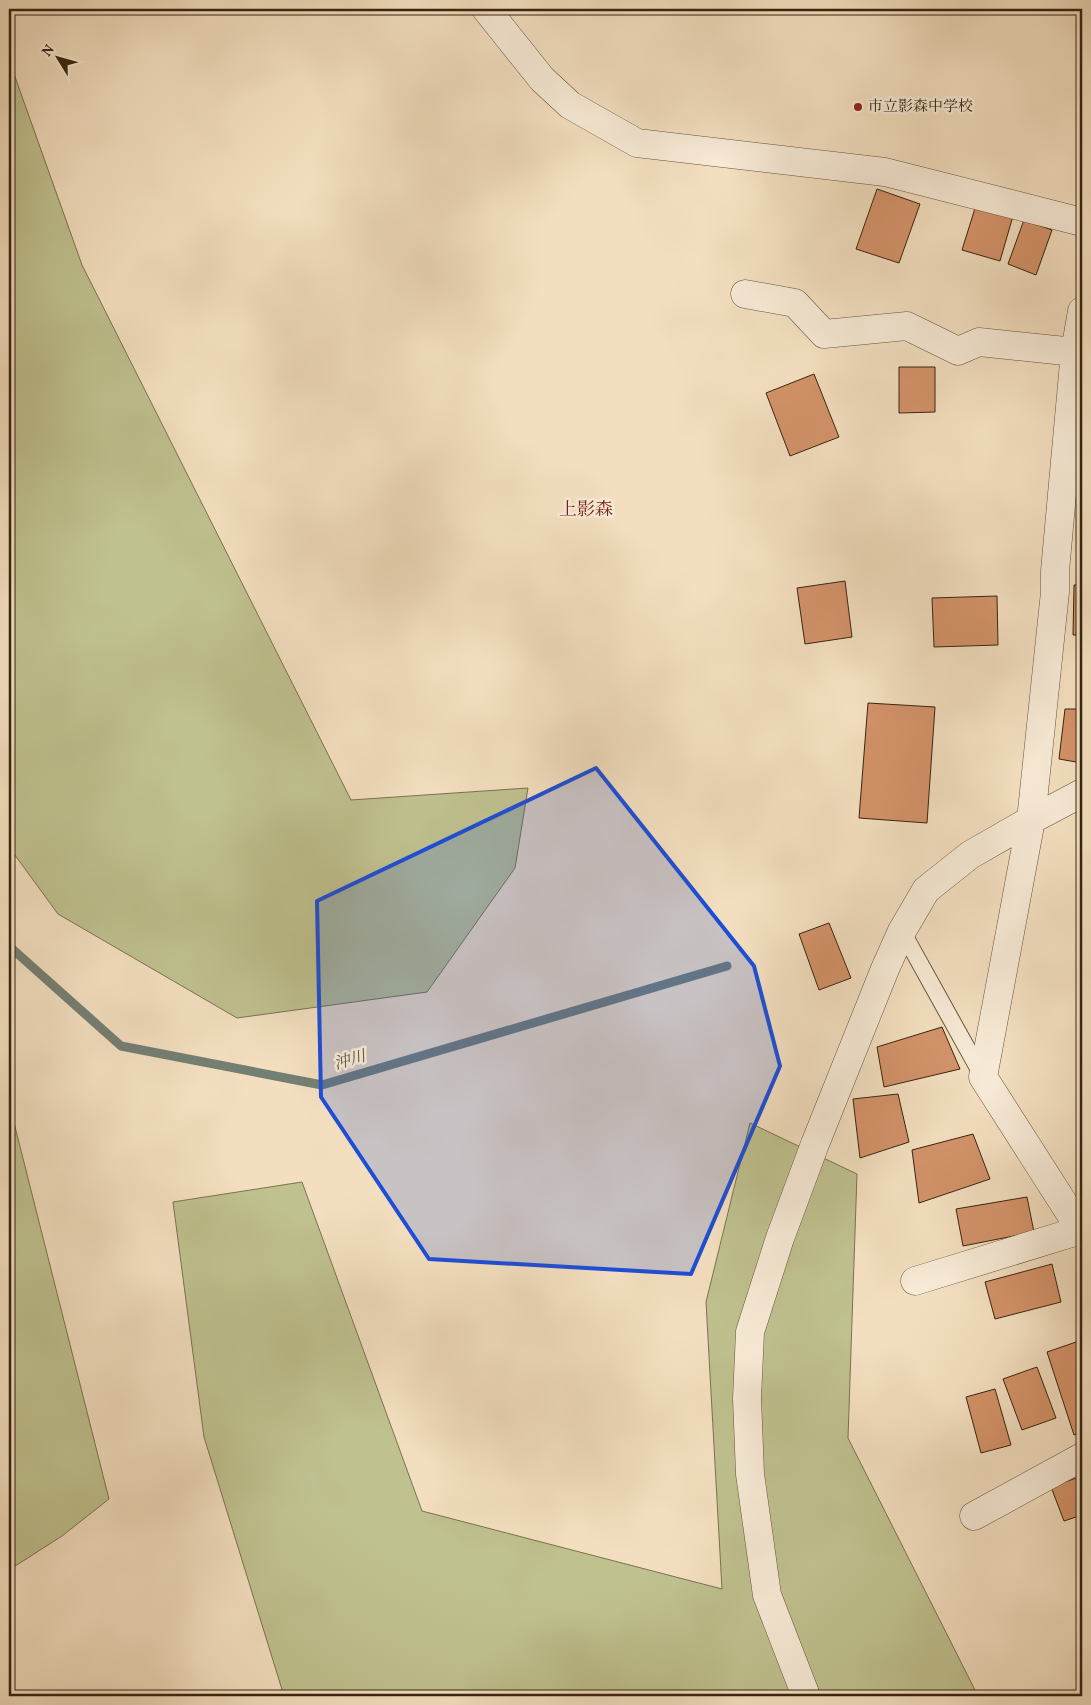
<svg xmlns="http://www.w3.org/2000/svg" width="1091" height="1705" font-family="Vollkorn,'Noto Serif JP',serif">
  <rect width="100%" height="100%" fill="#f3dfc0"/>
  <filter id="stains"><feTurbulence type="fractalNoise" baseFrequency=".004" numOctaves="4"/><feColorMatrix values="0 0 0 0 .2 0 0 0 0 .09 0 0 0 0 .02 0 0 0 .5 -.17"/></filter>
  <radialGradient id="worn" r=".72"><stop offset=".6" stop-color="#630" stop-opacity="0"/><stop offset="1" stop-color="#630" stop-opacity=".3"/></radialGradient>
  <path fill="#bfc18f" stroke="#7b7250" d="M9,60L82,265L351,800L528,788L515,868L427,992L237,1018L58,914L9,847Z
    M9,1103L109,1499L62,1536L9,1570Z
    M750,1123L857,1174L848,1438L978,1696H284L204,1437L173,1202L302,1182L422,1511L722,1589L706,1302Z"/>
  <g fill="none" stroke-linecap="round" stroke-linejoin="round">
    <path stroke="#747f74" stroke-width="9" d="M9,946L121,1046L322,1085L727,966"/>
  </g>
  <path fill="#d4936a" stroke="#372410" d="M877,189L920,204L899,263L856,249Z
    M976,205L1013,216L1000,261L962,250Z
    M1024,220L1052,230L1036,275L1008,264Z
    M899,367H935V412L899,413Z
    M814,374L839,437L790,456L766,393Z
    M845,581L852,637L805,644L797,588Z
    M1074,585H1082V635H1073Z
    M997,596L998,645L934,647L932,598Z
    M868,703L935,707L927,823L859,818Z
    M1065,709H1082V763L1059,759Z
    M829,923L851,978L819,990L799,934Z
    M942,1027L960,1069L884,1087L877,1047Z
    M898,1094L909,1142L860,1158L853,1099Z
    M973,1134L990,1179L919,1203L912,1150Z
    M1027,1197L1034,1232L963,1246L956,1209Z
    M1052,1264L1061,1302L995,1319L985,1282Z
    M1082,1340V1432L1074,1435L1047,1352Z
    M1037,1367L1056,1418L1022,1430L1003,1379Z
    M995,1389L1011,1445L981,1453L966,1397Z
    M1082,1476V1515L1064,1521L1051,1487Z"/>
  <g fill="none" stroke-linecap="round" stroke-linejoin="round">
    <defs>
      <path id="service" d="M902,931L983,1077"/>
      <path id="minor" d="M486,9L542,79L570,105L637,143L885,172L1082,222
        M745,294L795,303L824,334L907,326L958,351L979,342L1075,352
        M1082,311L1075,352L1055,571V592L1031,820L983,1077L1082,1232
        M915,1281L1081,1230
        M974,1516L1082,1457
        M806,1696L767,1595L750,1474L747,1398L750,1332L780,1238L815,1144L885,969L902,931L926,890L970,855L1031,820L1082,793"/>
    </defs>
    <use href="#service" stroke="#66533c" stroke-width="18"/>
    <use href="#minor" stroke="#66533c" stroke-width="29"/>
    <use href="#service" stroke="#f7ead6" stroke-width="16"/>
    <use href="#minor" stroke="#f7ead6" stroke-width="28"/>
  </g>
  <path fill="#1d4ed8" fill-opacity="0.2" stroke="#1d4ed8" stroke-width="4" stroke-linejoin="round" d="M596,768L754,966L780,1066L691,1274L429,1259L321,1097L317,901Z"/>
  <circle fill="#8f2418" stroke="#f7ead6" stroke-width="2" cx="858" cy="107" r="5"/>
  <g text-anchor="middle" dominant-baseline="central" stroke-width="5" stroke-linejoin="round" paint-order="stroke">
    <g font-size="15" fill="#372410" stroke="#f7ead6" text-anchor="start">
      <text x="868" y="107">市立影森中学校</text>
    </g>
    <g font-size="16" font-style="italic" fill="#555242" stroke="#f7ead6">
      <text transform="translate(350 1061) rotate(-16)">沖川</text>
    </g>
    <g font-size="18" fill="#7a1f14" stroke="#f7ead6">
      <text x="586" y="510">上影森</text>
    </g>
  </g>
  <rect width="1091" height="1705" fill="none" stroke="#f3dfc0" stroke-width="30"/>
  <rect x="10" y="10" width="1071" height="1685" fill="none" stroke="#372410" stroke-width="2.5"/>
  <rect x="15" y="15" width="1061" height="1675" fill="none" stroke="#372410"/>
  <g transform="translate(58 58) rotate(307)" stroke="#f7ead6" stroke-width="4" paint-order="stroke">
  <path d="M0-4L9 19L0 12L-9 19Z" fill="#372410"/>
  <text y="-8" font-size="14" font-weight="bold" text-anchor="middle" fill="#372410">N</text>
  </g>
  <rect width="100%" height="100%" filter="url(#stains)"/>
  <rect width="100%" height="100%" fill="url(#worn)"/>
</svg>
